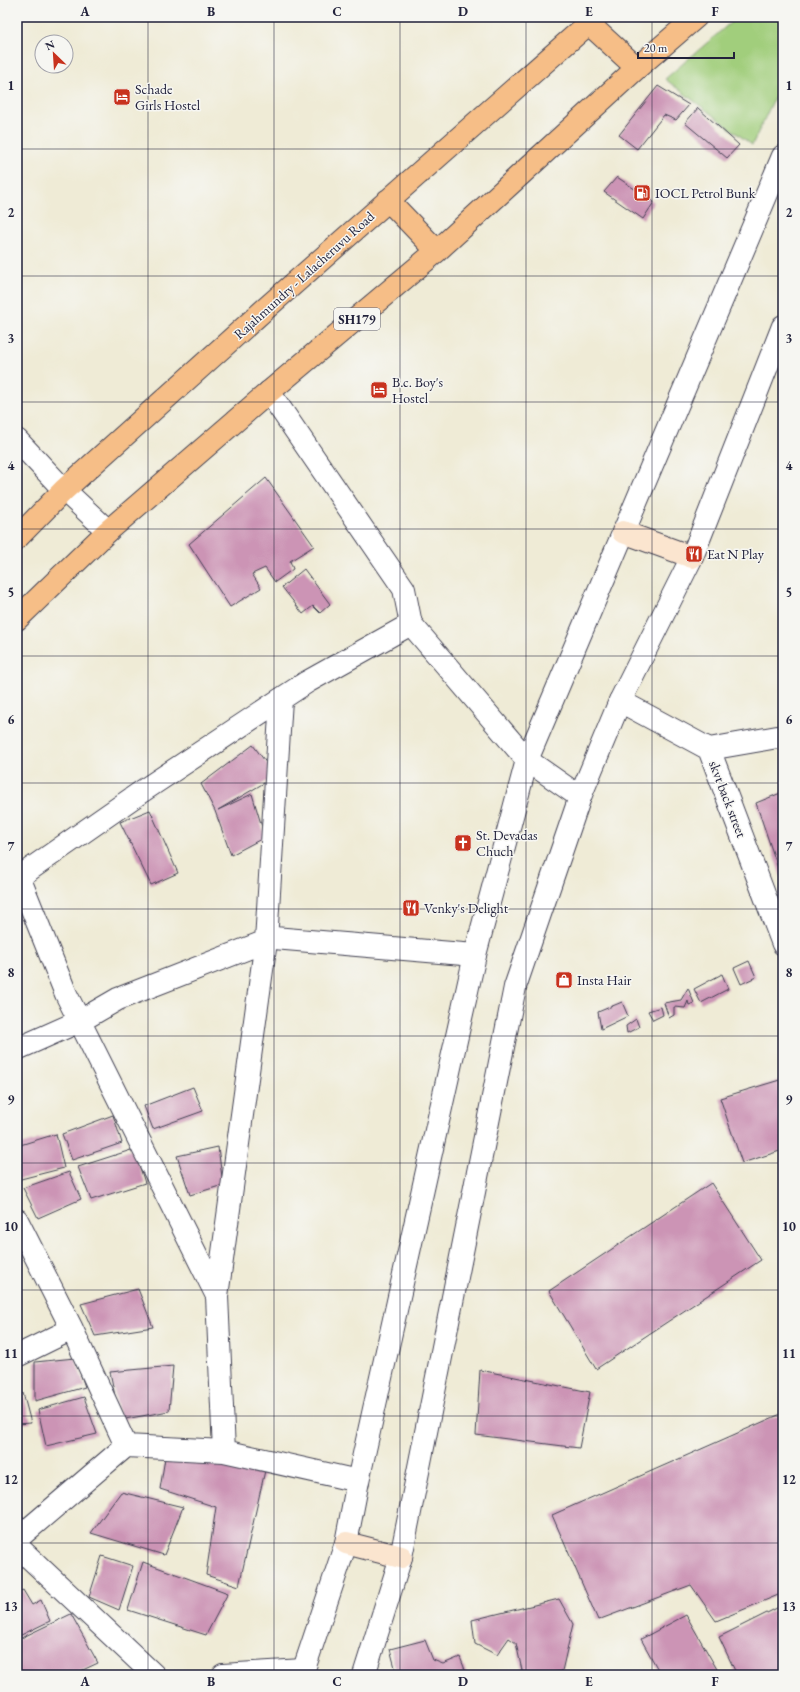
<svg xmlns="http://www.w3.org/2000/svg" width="800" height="1692" font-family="'EB Garamond',serif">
  <rect width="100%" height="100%" fill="#f6f6f2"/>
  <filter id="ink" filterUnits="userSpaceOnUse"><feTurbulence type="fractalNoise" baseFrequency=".025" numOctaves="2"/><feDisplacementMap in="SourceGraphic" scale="8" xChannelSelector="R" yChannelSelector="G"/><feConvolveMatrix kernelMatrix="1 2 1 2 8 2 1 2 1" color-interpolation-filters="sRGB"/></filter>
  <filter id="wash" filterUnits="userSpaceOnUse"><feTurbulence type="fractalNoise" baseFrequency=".012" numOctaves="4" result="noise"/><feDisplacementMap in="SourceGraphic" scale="16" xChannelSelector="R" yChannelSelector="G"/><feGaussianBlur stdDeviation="0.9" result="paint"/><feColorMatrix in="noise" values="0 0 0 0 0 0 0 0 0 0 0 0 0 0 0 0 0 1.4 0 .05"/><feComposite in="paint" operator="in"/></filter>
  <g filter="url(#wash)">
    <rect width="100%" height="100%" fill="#efebd6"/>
    <path fill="#a1ce7b" stroke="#62785b" d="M737,17H783V80L752,145L665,79Z"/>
    <g id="blocks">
      <path fill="#cc94b5" d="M658,86L689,105L676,120L664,115L637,149L619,135Z
        M698,108L739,145L727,158L685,123Z
        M617,177L654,202L643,219L604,192Z
        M266,478L314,546L290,561L293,569L275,582L265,568L252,574L261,588L230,607L189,544Z
        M304,569L330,604L320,613L313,606L303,614L282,587Z
        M253,745L276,776L218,810L252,794L265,837L231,855L215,811L201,784Z
        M783,792V883L756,803Z
        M150,810L178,873L151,885L120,822Z
        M749,961L756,977L741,984L734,968Z
        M722,974L728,989L701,1003L694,989Z
        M688,988L694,1003L689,1005L688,1001L685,1008L674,1007V1015L669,1018L664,1003L681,1000Z
        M622,1002L628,1016L601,1029L598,1012Z
        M661,1007L663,1015L653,1020L648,1011Z
        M636,1019L639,1027L627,1033L626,1026Z
        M783,1079V1150L742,1163L720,1098Z
        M193,1087L203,1111L153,1129L144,1106Z
        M113,1115L122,1143L72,1160L62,1134Z
        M56,1134L64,1168L17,1180V1146Z
        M218,1147L223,1185L190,1195L177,1156Z
        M134,1149L145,1183L91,1200L78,1167Z
        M69,1172L81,1199L38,1218L23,1188Z
        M711,1183L761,1260L596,1369L549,1291Z
        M138,1289L153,1327L95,1336L81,1304Z
        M75,1358L85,1387L35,1401V1362Z
        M173,1366L169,1411L120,1420L110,1372Z
        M480,1370L590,1392L579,1448L476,1435Z
        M23,1393L31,1423L17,1424V1395Z
        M84,1397L97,1434L46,1446L38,1410Z
        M783,1413V1593L716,1621L691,1585L598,1620L552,1515Z
        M166,1452L266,1466L239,1586L206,1575L216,1507L160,1489Z
        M121,1492L183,1507L164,1555L91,1533Z
        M102,1556L133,1566L119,1610L89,1597Z
        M143,1562L228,1593L206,1635L128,1610Z
        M23,1590L32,1605L41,1600L50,1621L17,1637V1593Z
        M559,1599L573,1624L562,1671L541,1675H523L516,1643L509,1638L497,1655L475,1644L472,1620Z
        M783,1605V1675H737L719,1637Z
        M71,1614L98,1663L72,1675H17V1640Z
        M686,1615L718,1671L720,1675H661L641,1639Z
        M425,1640L433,1660L443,1664L460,1657L467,1675H397L390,1649Z"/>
    </g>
  </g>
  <g filter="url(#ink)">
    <use href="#blocks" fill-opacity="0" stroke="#414052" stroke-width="1"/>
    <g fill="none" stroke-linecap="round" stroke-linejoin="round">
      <defs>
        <path id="minor" d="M269,392L404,589L411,624L527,760L580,797
          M620,701L709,749L783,944
          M709,749L783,736
          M17,1049L80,1021L118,999L274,938L475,955
          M17,1220L72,1329L126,1446L224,1451
          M217,1296L266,941L281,699
          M17,1356L72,1329
          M358,1481L224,1451L217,1296L66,994L19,877L141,792L281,699L307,682L411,624
          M17,1539L126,1446
          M17,1546L154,1675
          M223,1675L303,1670"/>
        <path id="tertiary" d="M17,440L64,490L108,531
          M302,1675L346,1543L358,1481L475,955L527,760L783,156
          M364,1675L401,1557L515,987L580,797L620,701L692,557L783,326"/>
        <path id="secondary" d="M623,532L692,557
          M346,1543L401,1557"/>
        <path id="primary" d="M588,23L637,68
          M388,200L437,251
          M17,538L64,490L264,310L596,17
          M17,619L108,531L269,392L437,251L637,68L696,17"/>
      </defs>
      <use href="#minor" stroke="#414052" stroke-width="24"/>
      <use href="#tertiary" stroke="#414052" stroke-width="24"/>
      <use href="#secondary" stroke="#414052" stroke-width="24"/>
      <use href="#primary" stroke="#414052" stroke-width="24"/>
      <use href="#minor" stroke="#fff" stroke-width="22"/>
      <use href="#tertiary" stroke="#fff" stroke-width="22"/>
      <use href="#secondary" stroke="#fbe5cf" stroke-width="22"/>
      <use href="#primary" stroke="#f6be87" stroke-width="22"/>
    </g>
  </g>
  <path fill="none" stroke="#22223b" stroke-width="1" stroke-opacity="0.55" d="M148,17V1675M274,17V1675M400,17V1675M526,17V1675M652,17V1675M17,149H783M17,276H783M17,402H783M17,529H783M17,656H783M17,783H783M17,909H783M17,1036H783M17,1163H783M17,1290H783M17,1416H783M17,1543H783"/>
  <defs>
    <symbol id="hotel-square" viewBox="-11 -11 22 22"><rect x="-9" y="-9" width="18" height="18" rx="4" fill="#c8321e" stroke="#f6f6f2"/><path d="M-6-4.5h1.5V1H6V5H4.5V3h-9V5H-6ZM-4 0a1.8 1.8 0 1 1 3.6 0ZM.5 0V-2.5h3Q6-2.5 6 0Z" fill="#fff"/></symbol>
    <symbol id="fuel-square" viewBox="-11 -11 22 22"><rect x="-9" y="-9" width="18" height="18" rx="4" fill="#c8321e" stroke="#f6f6f2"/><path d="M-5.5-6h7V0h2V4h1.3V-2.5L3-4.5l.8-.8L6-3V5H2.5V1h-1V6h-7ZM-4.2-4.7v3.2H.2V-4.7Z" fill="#fff"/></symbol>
    <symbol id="restaurant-square" viewBox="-11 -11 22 22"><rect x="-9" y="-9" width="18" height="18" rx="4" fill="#c8321e" stroke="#f6f6f2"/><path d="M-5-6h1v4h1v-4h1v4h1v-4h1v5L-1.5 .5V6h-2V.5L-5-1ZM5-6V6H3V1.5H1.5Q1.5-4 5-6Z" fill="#fff"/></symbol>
    <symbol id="church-square" viewBox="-11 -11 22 22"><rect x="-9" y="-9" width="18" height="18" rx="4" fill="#c8321e" stroke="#f6f6f2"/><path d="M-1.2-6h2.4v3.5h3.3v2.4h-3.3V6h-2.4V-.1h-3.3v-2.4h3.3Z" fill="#fff"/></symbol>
    <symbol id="shop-square" viewBox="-11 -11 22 22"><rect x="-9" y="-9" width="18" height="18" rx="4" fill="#c8321e" stroke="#f6f6f2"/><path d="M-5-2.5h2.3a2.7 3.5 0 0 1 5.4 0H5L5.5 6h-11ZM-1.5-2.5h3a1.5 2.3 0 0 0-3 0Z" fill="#fff"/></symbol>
  </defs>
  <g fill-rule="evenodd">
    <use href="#hotel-square" x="112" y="87" width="20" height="20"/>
    <use href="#fuel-square" x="632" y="183" width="20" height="20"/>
    <use href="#hotel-square" x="369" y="380" width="20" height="20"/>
    <use href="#restaurant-square" x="684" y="544" width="20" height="20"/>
    <use href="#church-square" x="453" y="833" width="20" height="20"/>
    <use href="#restaurant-square" x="401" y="898" width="20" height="20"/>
    <use href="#shop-square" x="554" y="970" width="20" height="20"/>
  </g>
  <g text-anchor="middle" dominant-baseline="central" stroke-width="3" stroke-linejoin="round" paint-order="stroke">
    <rect fill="#f6f6f2" stroke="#626272" stroke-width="1" x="334" y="308" width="46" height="22" rx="3"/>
    <g font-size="13" font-weight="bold" fill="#22223b">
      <text x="357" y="319">SH179</text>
    </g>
    <g font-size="14" fill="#22223b" stroke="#f6f6f2" text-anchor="start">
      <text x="135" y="89">Schade<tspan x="135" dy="16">Girls Hostel</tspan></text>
      <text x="655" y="193">IOCL Petrol Bunk</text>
      <text x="392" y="382">B.c. Boy's<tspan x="392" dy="16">Hostel</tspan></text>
      <text x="707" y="554">Eat N Play</text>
      <text x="476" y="835">St. Devadas<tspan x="476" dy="16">Chuch</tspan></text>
      <text x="424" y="908">Venky's Delight</text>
      <text x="577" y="980">Insta Hair</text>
    </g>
    <g font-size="14" fill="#22223b" stroke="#f6f6f2">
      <text transform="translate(304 275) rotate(-42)">Rajahmundry - Lalacheruvu Road</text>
      <text transform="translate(728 799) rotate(69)">skvt back street</text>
    </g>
  </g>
  <rect width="800" height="1692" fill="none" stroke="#f6f6f2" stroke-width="44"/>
  <g transform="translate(54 54) rotate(335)"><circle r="19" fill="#f6f6f2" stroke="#a1a1a9"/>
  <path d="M0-3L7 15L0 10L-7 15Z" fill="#c8321e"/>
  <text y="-6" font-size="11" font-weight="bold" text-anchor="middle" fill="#22223b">N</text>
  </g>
  <path d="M638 52v6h96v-6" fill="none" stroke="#22223b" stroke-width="2"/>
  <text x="644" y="52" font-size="12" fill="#22223b" stroke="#f6f6f2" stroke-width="3" paint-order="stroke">20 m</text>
  <rect x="22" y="22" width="756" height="1648" fill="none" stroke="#22223b" stroke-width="1.5"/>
  <g font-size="13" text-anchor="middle" font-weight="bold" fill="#22223b">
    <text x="85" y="16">A</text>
    <text x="211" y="16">B</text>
    <text x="337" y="16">C</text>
    <text x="463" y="16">D</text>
    <text x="589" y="16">E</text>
    <text x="715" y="16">F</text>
    <text x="11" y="90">1</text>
    <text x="789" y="90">1</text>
    <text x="11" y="217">2</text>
    <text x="789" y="217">2</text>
    <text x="11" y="343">3</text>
    <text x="789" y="343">3</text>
    <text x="11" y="470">4</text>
    <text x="789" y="470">4</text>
    <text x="11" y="597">5</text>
    <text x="789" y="597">5</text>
    <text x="11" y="724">6</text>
    <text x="789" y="724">6</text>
    <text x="11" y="851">7</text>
    <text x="789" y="851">7</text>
    <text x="11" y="977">8</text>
    <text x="789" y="977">8</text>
    <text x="11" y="1104">9</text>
    <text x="789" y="1104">9</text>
    <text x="11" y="1231">10</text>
    <text x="789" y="1231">10</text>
    <text x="11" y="1358">11</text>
    <text x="789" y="1358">11</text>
    <text x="11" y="1484">12</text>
    <text x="789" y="1484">12</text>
    <text x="11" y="1611">13</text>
    <text x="789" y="1611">13</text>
    <text x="85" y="1686">A</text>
    <text x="211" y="1686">B</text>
    <text x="337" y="1686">C</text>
    <text x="463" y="1686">D</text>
    <text x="589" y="1686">E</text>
    <text x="715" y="1686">F</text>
  </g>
</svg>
